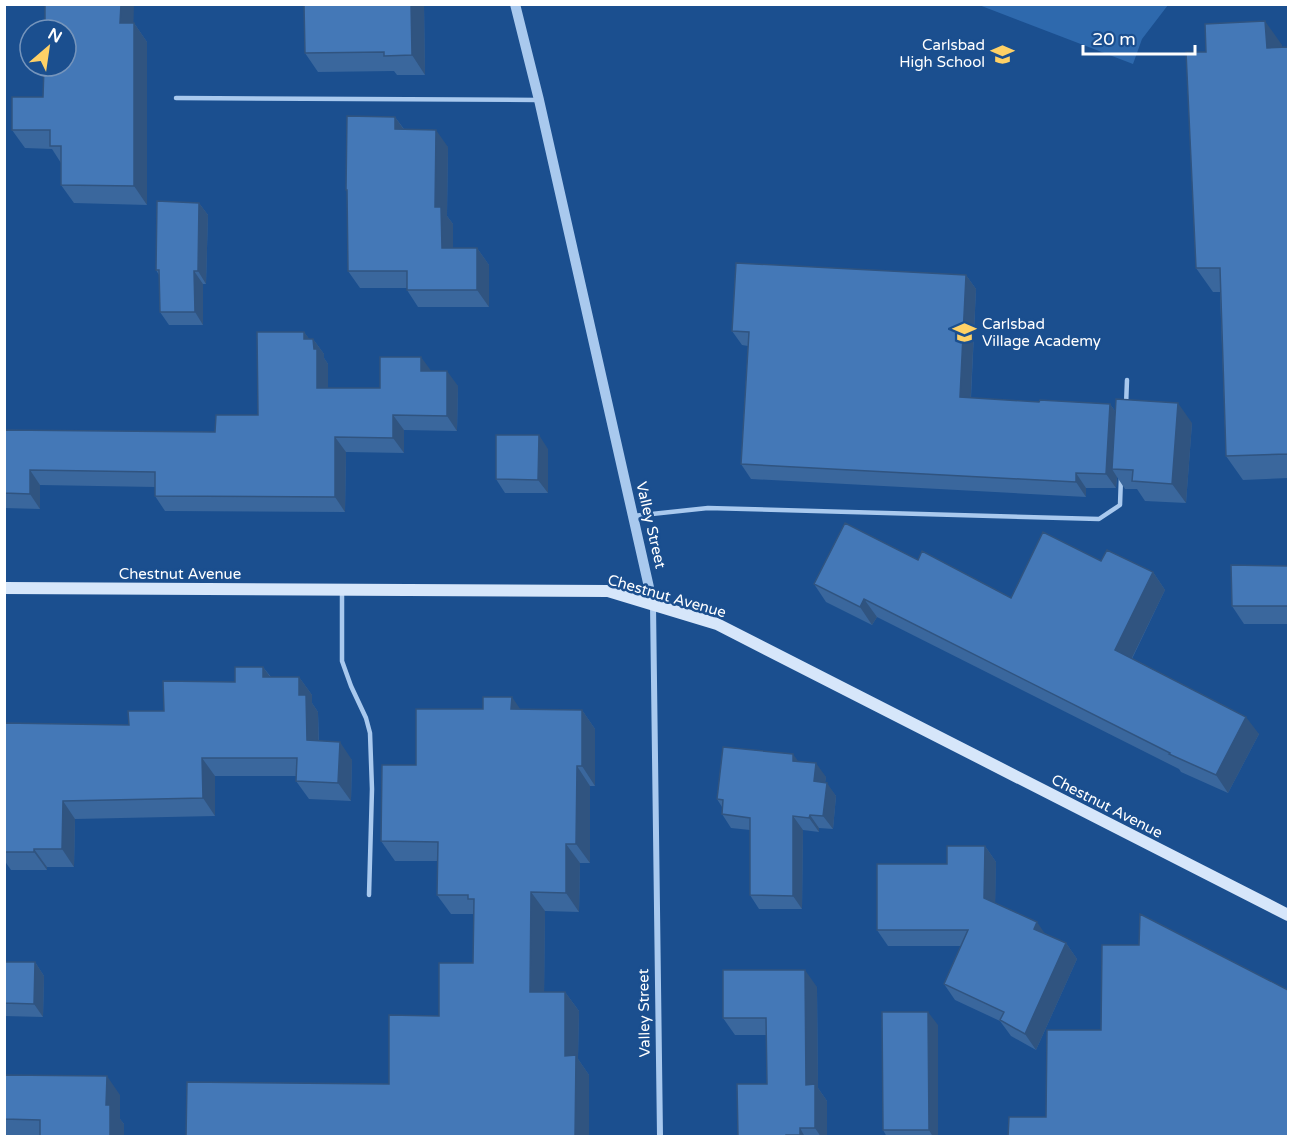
<svg xmlns="http://www.w3.org/2000/svg" width="1293" height="1141" font-family="'Varela Round',sans-serif">
  <rect width="100%" height="100%" fill="#1b4f8f"/>
  <path fill="#2e69ad" d="M979,5H1168L1142,39L1133,64Z"/>
  <g fill="none" stroke-linecap="round" stroke-linejoin="round">
    <path stroke="#a9c9ee" stroke-width="4.5" d="M176,98L539,100
      M1126,406L1127,380
      M633,516L708,508L1099,519L1120,505L1121,477
      M342,591V661L351,686L366,718L370,733L372,789L369,895"/>
    <path stroke="#a9c9ee" stroke-width="6" d="M653,605L660,1136"/>
    <path stroke="#a9c9ee" stroke-width="10" d="M515,4L539,100L653,605"/>
    <path stroke="#d6e6fa" stroke-width="12" d="M4,588L608,591L717,624L1288,915"/>
  </g>
  <path fill="#3a679d" d="M304,4H424L425,75H397L394,71L318,72L305,53Z
    M134,23L147,42V205L74,203L61,185V163L52,149L25,148L12,130L43,97Z
    M1282,45V48L1288,47V478L1243,480L1226,456L1220,292H1213L1196,268L1206,52Z
    M395,117L404,129L448,147L447,216L453,224V248H477L489,265V307H418L407,290V288H360L348,271V192L346,190Z
    M199,203L208,215L206,284H203V325H169L160,312L159,275L156,270Z
    M966,275L976,289L971,398L1039,402L1110,404L1115,411L1192,423L1186,503L1145,501L1137,489H1125L1117,477L1116,488H1086V497L751,479L741,464L748,346L742,345L732,331Z
    M304,332L309,339H313L324,354V358L328,364V388H380L431,371L458,386L457,431L404,430V453L346,452L345,512L165,511L155,496V487L40,485V509L4,508V430L215,432L258,415Z
    M548,449V493H505L496,479Z
    M918,560L1011,598L1101,561L1153,572L1165,590L1132,659L1259,734L1228,793L1181,772L1179,769L877,617L872,625L826,602L814,584Z
    M1288,566V624H1244L1232,606Z
    M263,667L271,677H299L312,695V703L318,712L319,741L352,760L351,801L309,799L296,781V776H215V816L75,819L74,867H47V870H11L4,860V723L129,725L164,711L235,682Z
    M521,709L582,710L595,729V786H590V863H580L579,912L545,911L544,992H565L579,1011L578,1059L589,1075V1137H186L389,1084L439,1016L473,963L474,914H451L437,895L438,861H395L381,841L416,765Z
    M798,761L826,777L825,782L836,796L833,829L819,828V832L803,830L802,909H759L750,895V830L731,828L722,814V807L717,799Z
    M985,846L996,862L995,903L1045,934L1066,943L1077,959L1036,1050L1011,1036L1000,1021L955,1000L944,984L961,946H888L877,930L947,864Z
    M4,962H35L44,976L43,1017L4,1016Z
    M817,987L818,1088L827,1101V1137H738L767,1084L766,1035H735L723,1018Z
    M938,1025V1137H887L883,1130Z
    M4,1075L120,1095V1119L124,1124V1137H4Z"/>
  <path fill="#305480" d="M121,4H134L133,41L120,23Z
    M411,4H424L425,75L412,55Z
    M1265,21L1282,45L1283,72L1267,48Z
    M134,23L147,42V205L134,186Z
    M395,117L407,134L395,129Z
    M436,130L448,147L447,216L453,224V265L442,248L435,207Z
    M199,203L208,215L206,284L198,271Z
    M477,248L489,265V307L477,290Z
    M194,271L203,284V325L195,312Z
    M966,275L976,289L970,412L960,397Z
    M304,332L314,345L313,339L324,354V358L328,364V403L317,388L304,339Z
    M4,344L6,346L5,388L4,387Z
    M421,357L432,372L421,371Z
    M447,371L458,386L457,431L447,416Z
    M1178,403L1192,423L1186,503L1172,484Z
    M1110,404L1120,418L1112,469L1117,477L1116,488L1106,474Z
    M393,415L404,430V453L393,438Z
    M539,435L548,449V493L538,480Z
    M335,437L346,452L345,512L335,497Z
    M30,470L40,485V509L30,494Z
    M1076,473L1086,488V497L1076,482Z
    M1153,572L1165,590L1127,668L1115,650Z
    M864,599L877,617L872,625L860,607Z
    M263,667L276,685L263,677Z
    M299,677L312,695V703L318,712L319,758L307,740L299,695Z
    M512,697L525,716L511,709Z
    M582,710L595,729V786L582,766Z
    M1246,717L1259,734L1228,793L1216,775Z
    M340,742L352,760L351,801L338,783Z
    M793,754L803,768L793,761Z
    M202,758L215,776V816L203,798Z
    M816,763L826,777L824,795L814,781Z
    M577,766L590,786V863L576,844Z
    M827,783L836,796L833,829L823,816Z
    M63,801L75,819L74,867L62,849Z
    M810,815L819,828V832L809,818Z
    M793,816L803,830L802,909L793,896Z
    M566,844L580,863L579,912L566,893Z
    M985,846L996,862L995,914L984,898Z
    M34,849L47,867V870L34,852Z
    M531,892L545,911L544,1011L530,992Z
    M1037,922L1048,938L1034,929Z
    M1066,943L1077,959L1036,1050L1025,1034Z
    M35,962L44,976L43,1017L34,1004Z
    M805,970L817,987L818,1088L827,1101V1137H821L815,1128L806,1085Z
    M565,992L579,1011L578,1059L589,1075V1137H575L565,1056Z
    M928,1012L938,1025V1137H933L929,1130Z
    M107,1076L120,1095V1119L124,1124V1137H110L106,1105Z
    M800,1128L805,1137H801L800,1135Z"/>
  <path fill="#4478b7" stroke="#305480" stroke-width="1.5" d="M45,4H121L120,23H134V186L61,185V146H50V130H12V97H43L44,66H66V30H45Z
    M304,4H411L412,55L384,56V52L305,53Z
    M1265,21L1267,48L1288,47V454L1226,456L1220,268H1196L1186,52H1206L1205,24Z
    M347,116L395,117V129L436,130L435,207H441L442,248H477V290H407V271H348L347,190H346Z
    M157,201L199,203L198,271H194L195,312H160L159,270H156Z
    M736,263L966,275L960,397L1039,402L1040,400L1110,404L1106,474L1076,473V482L741,464L749,332L732,331Z
    M257,332H304V339H313L314,349H317V388H380V357H421V371H447V416L393,415V438L335,437V497L155,496V472L30,470V494L4,493V430L215,432L216,415H258Z
    M1116,399L1178,403L1172,484L1132,481L1133,470L1112,469Z
    M496,435H539L538,480L496,479Z
    M845,523L918,560L922,551L1011,598L1043,532L1101,561L1107,550L1153,572L1115,650L1246,717L1216,775L1169,754L1170,753L864,599L860,607L814,584Z
    M1231,565L1288,566V606H1232Z
    M235,667H263V677H299V695H306L307,740L340,742L338,783L296,781L297,758H202L203,798L63,801L62,849H34V852H4V723L129,725L128,711H164L163,681L235,682Z
    M483,697H512L511,709L582,710V766H577L576,844H566V893L531,892L530,992H565V1056L576,1055L575,1137H186L187,1082L389,1084V1015L439,1016V963H473L474,899H468V895H437L438,842L381,841L382,765H416V709H483Z
    M723,747L793,754V761L816,763L814,781L827,783L823,816L810,815L809,818L793,816V896L750,895V818L722,814L723,800L717,799Z
    M947,846H985L984,898L1037,922L1034,929L1066,943L1025,1034L1000,1020L1004,1012L944,984L968,930H877V864H947Z
    M1140,914L1288,990V1137H1008L1009,1117H1046L1047,1030H1101L1102,945H1139Z
    M4,962H35L34,1004L4,1003Z
    M723,970H805L806,1085L815,1084V1128H800V1135H786V1137H738L737,1084H767L766,1018H723Z
    M882,1012H928L929,1130H883Z
    M4,1075L107,1076L106,1105H110V1137H40V1120L4,1119Z"/>
  <defs>
    <symbol id="school-bare" viewBox="-9 -9 18 18"><path d="M0-5L7-2L0 1L-7-2ZM-4 1L0 2.5L4 1V4Q0 6-4 4Z" fill="#ffd166" stroke="#1b4f8f" stroke-width="2.5" paint-order="stroke"/></symbol>
  </defs>
  <g fill-rule="evenodd">
    <use href="#school-bare" x="986" y="38" width="33" height="33"/>
    <use href="#school-bare" x="948" y="316" width="33" height="33"/>
  </g>
  <g text-anchor="middle" dominant-baseline="central" stroke-width="5" stroke-linejoin="round" paint-order="stroke">
    <g font-size="15" fill="#fff" stroke="#1b4f8f" text-anchor="end">
      <text x="985" y="45">Carlsbad<tspan x="985" dy="17">High School</tspan></text>
      <text x="982" y="324" text-anchor="start">Carlsbad<tspan x="982" dy="17">Village Academy</tspan></text>
    </g>
    <g font-size="15" fill="#fff" stroke="#1b4f8f">
      <text transform="translate(651 525) rotate(77)">Valley Street</text>
      <text x="180" y="574">Chestnut Avenue</text>
      <text transform="translate(667 596) rotate(16)">Chestnut Avenue</text>
      <text transform="translate(1107 806) rotate(27)">Chestnut Avenue</text>
      <text transform="translate(644 1013) rotate(-91)">Valley Street</text>
    </g>
  </g>
  <rect width="1293" height="1141" fill="none" stroke="#ffffff" stroke-width="12"/>
  <g transform="translate(48 48) rotate(29)"><circle r="28" fill="#1b4f8f" stroke="#7695bc" stroke-width="1.5"/>
  <path d="M0-4.5L10 22L0 15L-10 22Z" fill="#ffd166"/>
  <text y="-9" font-size="16" font-weight="bold" text-anchor="middle" fill="#ffffff">N</text>
  </g>
  <path d="M1083 45v9h112v-9" fill="none" stroke="#ffffff" stroke-width="3"/>
  <text x="1092" y="45" font-size="18" fill="#ffffff" stroke="#1b4f8f" stroke-width="4.5" paint-order="stroke">20 m</text>
</svg>
